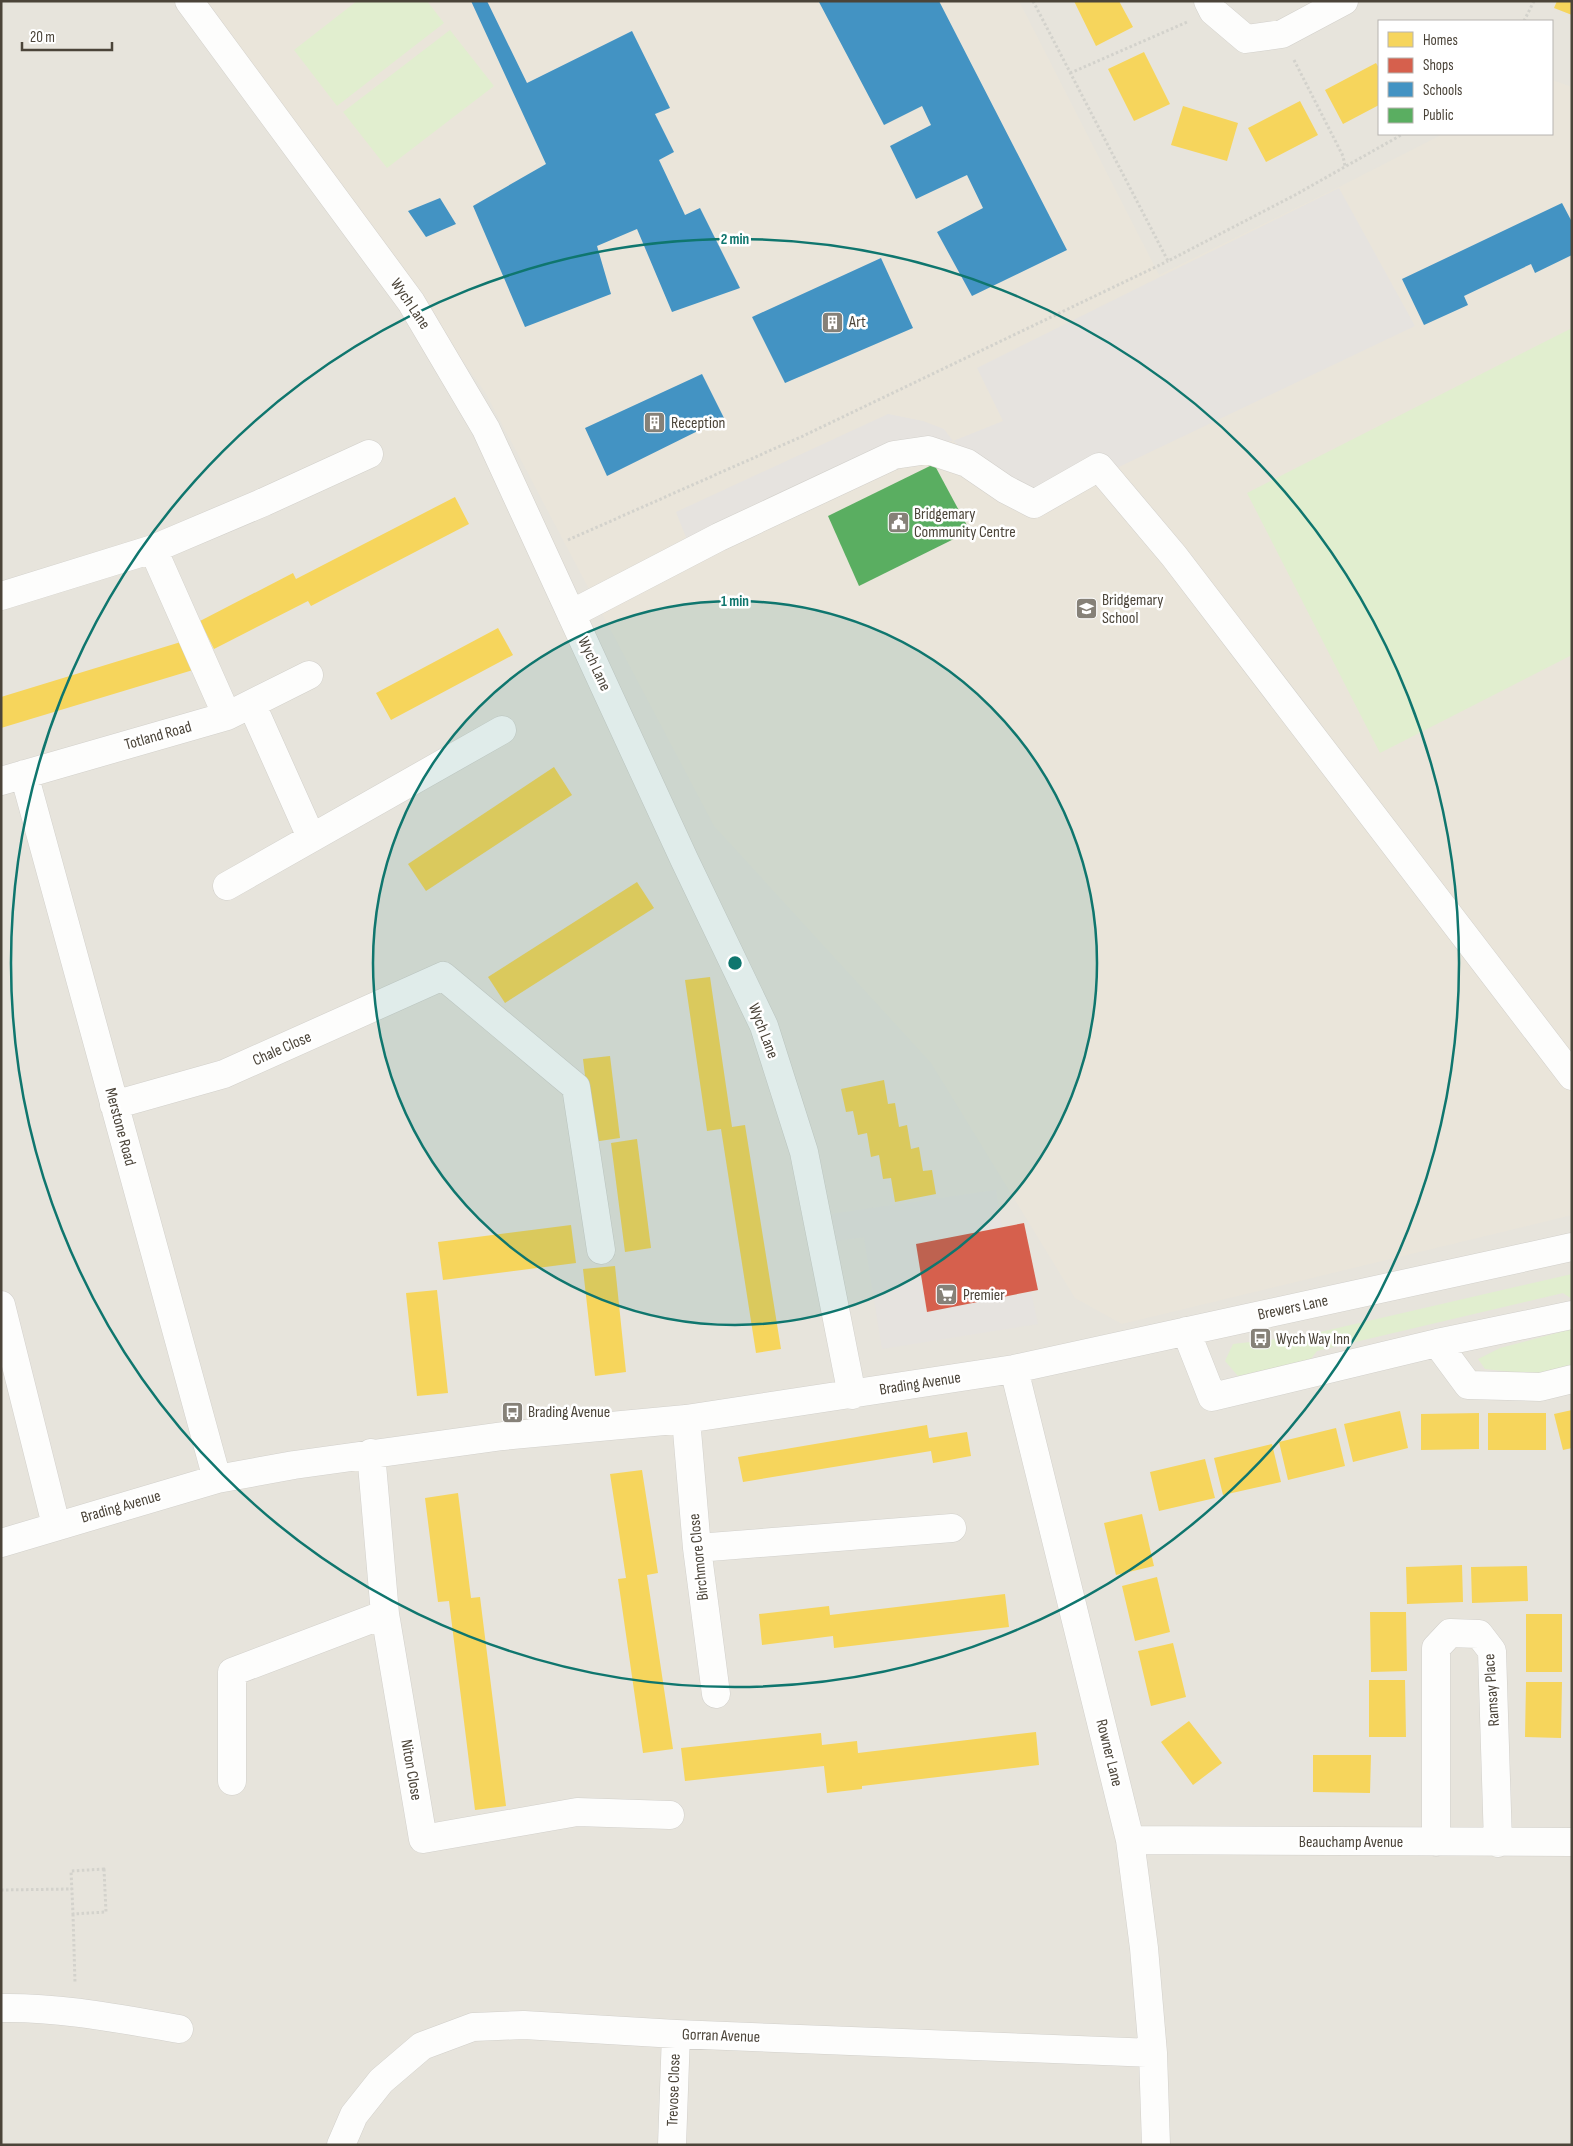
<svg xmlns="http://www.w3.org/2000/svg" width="1573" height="2146" font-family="'Sofia Sans Condensed',sans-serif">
  <rect width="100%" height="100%" fill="#f4f2ee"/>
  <path fill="#e7e4dc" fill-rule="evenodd" d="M1,1H1572V2145H1ZM1379,21H1552V134H1379Z"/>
  <path fill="#eae5da" d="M204,1H1019L1159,275L1339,187L1443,134H1552V80L1572,87V1215L1122,1324L1075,1298L931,1063L714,826L485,392Z"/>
  <path fill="#e1eecf" d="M357,1H427L444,23L337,106L294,50Z
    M450,30L494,86L387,168L343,112Z
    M1572,328V655L1380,753L1247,493Z
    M1572,1274V1299L1563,1293L1317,1351L1310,1360L1238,1376L1225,1361L1233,1344L1303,1336Z
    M1572,1329V1370L1548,1376L1485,1369L1478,1359L1500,1348Z"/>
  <path fill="#e6e3df" d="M1339,188L1415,326L1083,484L1039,510L953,441L911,443L687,540L676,512L888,414L923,421L944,429L953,441L1003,421L977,368Z
    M996,1190L1002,1227L916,1244L926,1312L1031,1292L1038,1324L882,1349L864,1237L836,1241L831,1214Z"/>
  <path fill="#f6d55c" d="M1074,1H1119L1133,27L1096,46Z
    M1557,1H1572V15L1554,8Z
    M1144,52L1170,104L1134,121L1108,69Z
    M1376,63L1379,68V105L1343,124L1325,90Z
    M1300,101L1318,135L1266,162L1248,128Z
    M1183,106L1238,123L1227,161L1171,145Z
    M455,497L469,524L311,606L308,601L214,649L200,621L293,573L296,579Z
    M498,628L513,655L391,720L376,693Z
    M184,641L193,670L1,728V697Z
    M554,767L572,795L426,891L408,864Z
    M637,882L654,908L505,1003L488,977Z
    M710,977L732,1127L745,1125L781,1349L756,1353L721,1129L707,1131L685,980Z
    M610,1056L620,1138L593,1142L583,1059Z
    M884,1080L888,1104L895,1103L899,1127L907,1125L911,1149L919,1147L923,1171L932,1170L936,1194L895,1202L891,1178L883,1179L879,1155L871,1157L867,1133L858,1135L853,1111L846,1112L841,1089Z
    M637,1139L651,1248L625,1252L611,1143Z
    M571,1225L576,1263L443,1280L438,1242Z
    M615,1266L626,1372L595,1376L583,1269Z
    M437,1290L448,1393L417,1396L406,1293Z
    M1572,1410V1448L1563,1450L1554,1414Z
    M1400,1411L1408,1448L1353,1462L1344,1424Z
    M1479,1413V1449L1421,1450V1414Z
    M1488,1413H1546V1450H1488Z
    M927,1425L929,1438L967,1432L971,1456L933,1463L931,1451L743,1482L738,1457Z
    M1336,1428L1345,1466L1288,1480L1279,1442Z
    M1272,1444L1281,1482L1223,1495L1214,1458Z
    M1205,1459L1215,1498L1159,1511L1150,1472Z
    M642,1470L658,1573L647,1575L673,1749L643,1753L618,1579L626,1578L610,1474Z
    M458,1493L471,1598L480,1597L506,1806L475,1810L449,1601L438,1602L425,1498Z
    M1142,1514L1154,1566L1116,1575L1104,1523Z
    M1462,1565L1463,1602L1407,1604L1406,1567Z
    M1527,1566L1528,1601L1472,1603L1471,1567Z
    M1157,1577L1170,1632L1135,1641L1122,1586Z
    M1005,1594L1009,1627L834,1648L833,1636L762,1645L759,1614L829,1606L830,1615Z
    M1370,1612H1406L1407,1671L1371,1672Z
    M1526,1614H1562V1672H1526Z
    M1173,1643L1186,1697L1151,1706L1138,1651Z
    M1369,1680H1405L1406,1737H1369Z
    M1526,1682H1562L1561,1738L1525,1737Z
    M1189,1721L1222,1763L1193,1785L1161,1742Z
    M1036,1732L1039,1765L862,1786V1789L827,1793L824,1766L685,1781L681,1748L821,1733L822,1745L857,1741L858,1753Z
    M1313,1755H1371L1370,1793L1313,1792Z"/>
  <path fill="#d6604d" d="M1024,1223L1038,1290L927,1312L916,1244Z"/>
  <path fill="#4393c3" d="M471,1H487L527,83L632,31L670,108L655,114L674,152L659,160L685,215L700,208L740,288L672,312L637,229L597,246L611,294L525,327L473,206L546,164Z
    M821,1H939L1067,250L972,296L937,232L983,208L967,175L916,199L890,146L931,125L922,106L884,125L819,2Z
    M440,198L456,224L426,237L408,211Z
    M1562,203L1572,222V255L1535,273L1531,264L1464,296L1468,305L1424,325L1402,279Z
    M881,258L913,328L785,383L752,317Z
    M702,374L724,418L607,476L585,428Z"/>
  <path fill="#5aae61" d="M934,464L970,531L859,586L828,516Z"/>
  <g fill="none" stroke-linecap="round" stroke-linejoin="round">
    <defs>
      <path id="minor" d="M189,1L411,302L486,429L684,859L764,1026L804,1152L852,1395
        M1208,1L1213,11L1246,39L1282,34L1344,1
        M153,549L264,502L369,454
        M1,596L153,549L227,716
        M571,614L719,537L894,455L928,450L967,463L1005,489L1034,504L1099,467L1174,556L1572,1076
        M252,705L311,837
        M24,774L217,1479
        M1,781L227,716L309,675
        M227,886L502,730
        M114,1105L224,1074L443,976L576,1087L601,1250
        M1,1305L56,1525
        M1186,1331L1212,1397L1437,1343L1572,1315
        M1437,1343L1468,1385L1540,1387L1572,1379
        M1014,1369L1130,1840L1144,1948L1153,2053L1156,2145
        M686,1419L697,1548L716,1694
        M371,1453L385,1614L423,1839L577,1812L670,1815
        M1,1543L217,1479L294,1465L503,1436L686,1419L1014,1369L1572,1247
        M697,1548L952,1528
        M232,1781V1672L385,1614
        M1130,1840L1572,1842
        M1436,1842V1648L1450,1633L1479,1634L1492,1651L1498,1843
        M1,2008C62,2007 120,2019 179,2029
        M341,2145L354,2115L381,2081L422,2046L473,2027L524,2025L676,2034L1153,2053
        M672,2145L676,2034"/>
    </defs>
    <use href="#minor" stroke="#d2d0cb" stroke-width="29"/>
    <path stroke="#d3d2cc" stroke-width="3" stroke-dasharray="2.5 2.5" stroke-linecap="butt" d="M1033,1L1168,261L1295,195L1403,134
      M1524,21L1534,1
      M1294,60L1343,156L1345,166
      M1070,73L1187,22
      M568,540L803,436L1168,261
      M104,1869L106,1912L73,1914L71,1871Z
      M1,1890L72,1889
      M73,1914L75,1983"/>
    <use href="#minor" stroke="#fdfdfc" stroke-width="28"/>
  </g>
  <circle cx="735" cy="963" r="362" fill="#0f766e" fill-opacity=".12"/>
  <g fill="none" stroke="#0f766e" stroke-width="2.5">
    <circle cx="735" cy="963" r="362"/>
    <circle cx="735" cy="963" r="724"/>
  </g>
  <defs>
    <symbol id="building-square" viewBox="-11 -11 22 22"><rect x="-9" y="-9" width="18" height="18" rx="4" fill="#868178" stroke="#fff"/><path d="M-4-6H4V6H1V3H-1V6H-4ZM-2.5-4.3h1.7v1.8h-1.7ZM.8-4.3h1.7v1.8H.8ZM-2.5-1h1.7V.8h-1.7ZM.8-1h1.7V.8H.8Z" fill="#fff"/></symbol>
    <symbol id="civic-square" viewBox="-11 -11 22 22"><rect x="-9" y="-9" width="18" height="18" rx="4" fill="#868178" stroke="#fff"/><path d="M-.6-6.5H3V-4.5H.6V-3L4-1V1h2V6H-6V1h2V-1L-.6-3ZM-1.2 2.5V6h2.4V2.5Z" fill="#fff"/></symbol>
    <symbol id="school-square" viewBox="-11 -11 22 22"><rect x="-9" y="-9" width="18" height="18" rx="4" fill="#868178" stroke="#fff"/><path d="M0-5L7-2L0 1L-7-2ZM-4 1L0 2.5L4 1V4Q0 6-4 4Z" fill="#fff"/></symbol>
    <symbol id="supermarket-square" viewBox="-11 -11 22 22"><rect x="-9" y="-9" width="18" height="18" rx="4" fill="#868178" stroke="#fff"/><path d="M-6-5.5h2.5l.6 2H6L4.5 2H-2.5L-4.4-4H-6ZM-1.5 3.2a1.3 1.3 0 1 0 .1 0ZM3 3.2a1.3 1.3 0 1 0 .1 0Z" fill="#fff"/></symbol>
    <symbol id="bus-square" viewBox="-11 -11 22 22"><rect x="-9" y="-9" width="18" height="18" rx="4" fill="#868178" stroke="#fff"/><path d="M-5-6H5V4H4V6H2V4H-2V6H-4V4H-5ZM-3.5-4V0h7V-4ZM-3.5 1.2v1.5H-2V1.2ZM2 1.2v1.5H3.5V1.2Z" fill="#fff"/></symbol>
  </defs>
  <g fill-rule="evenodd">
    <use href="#building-square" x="820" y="310" width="25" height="25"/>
    <use href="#building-square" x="642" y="410" width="25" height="25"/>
    <use href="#civic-square" x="886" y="510" width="25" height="25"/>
    <use href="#school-square" x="1074" y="596" width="25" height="25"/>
    <use href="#supermarket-square" x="934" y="1282" width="25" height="25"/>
    <use href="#bus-square" x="1248" y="1326" width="25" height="25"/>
    <use href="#bus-square" x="500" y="1400" width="25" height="25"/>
  </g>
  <g text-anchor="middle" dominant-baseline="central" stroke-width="5" stroke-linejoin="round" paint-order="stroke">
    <g font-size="16" fill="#4b4439" stroke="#fff">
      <text transform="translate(410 304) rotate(56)">Wych Lane</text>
      <text transform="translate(594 664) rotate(65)">Wych Lane</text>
      <text transform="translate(158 736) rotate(-16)">Totland Road</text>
      <text transform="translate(763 1031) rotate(69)">Wych Lane</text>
      <text transform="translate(282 1049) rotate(-24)">Chale Close</text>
      <text transform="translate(120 1127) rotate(75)">Merstone Road</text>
      <text transform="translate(1293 1308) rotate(-12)">Brewers Lane</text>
      <text transform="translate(920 1384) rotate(-9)">Brading Avenue</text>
      <text transform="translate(121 1507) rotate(-16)">Brading Avenue</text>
      <text transform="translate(699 1557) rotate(-96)">Birchmore Close</text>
      <text transform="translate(1492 1690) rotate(-94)">Ramsay Place</text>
      <text transform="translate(1109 1753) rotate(76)">Rowner Lane</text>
      <text transform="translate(411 1770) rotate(80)">Niton Close</text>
      <text x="1351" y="1842">Beauchamp Avenue</text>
      <text transform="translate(721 2036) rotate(2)">Gorran Avenue</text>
      <text transform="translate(674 2090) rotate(-88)">Trevose Close</text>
    </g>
    <g font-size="16" fill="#4b4439" stroke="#fff" text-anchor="start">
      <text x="849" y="322">Art</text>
      <text x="671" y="423">Reception</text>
      <text x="914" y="514">Bridgemary<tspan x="914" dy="18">Community Centre</tspan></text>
      <text x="1102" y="600">Bridgemary<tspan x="1102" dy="18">School</tspan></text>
      <text x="963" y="1295">Premier</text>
      <text x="1276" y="1339">Wych Way Inn</text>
      <text x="528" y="1412">Brading Avenue</text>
    </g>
  </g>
  <circle cx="735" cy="963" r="8" fill="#0f766e" stroke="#fff" stroke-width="2.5"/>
  <g font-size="15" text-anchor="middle" font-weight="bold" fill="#0f766e" stroke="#fff" stroke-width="5" stroke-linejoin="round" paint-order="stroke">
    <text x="735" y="244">2 min</text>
    <text x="735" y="606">1 min</text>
  </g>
  <rect width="1573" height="2146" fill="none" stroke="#4b4439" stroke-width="5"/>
  <rect x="1378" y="20" width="175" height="115" fill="#ffffff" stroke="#b7b4b0"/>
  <rect x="1388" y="32" width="25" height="15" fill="#f6d55c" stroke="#b7b4b0"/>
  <text x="1423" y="45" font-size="15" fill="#4b4439">Homes</text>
  <rect x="1388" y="58" width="25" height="15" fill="#d6604d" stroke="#b7b4b0"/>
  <text x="1423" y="70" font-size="15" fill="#4b4439">Shops</text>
  <rect x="1388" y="82" width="25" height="15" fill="#4393c3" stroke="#b7b4b0"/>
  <text x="1423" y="95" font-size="15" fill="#4b4439">Schools</text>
  <rect x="1388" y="108" width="25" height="15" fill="#5aae61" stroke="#b7b4b0"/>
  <text x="1423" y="120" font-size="15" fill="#4b4439">Public</text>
  <path d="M22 42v8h90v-8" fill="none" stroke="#4b4439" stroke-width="2.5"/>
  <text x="30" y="42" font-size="15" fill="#4b4439" stroke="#ffffff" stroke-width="4" paint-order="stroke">20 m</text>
</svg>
